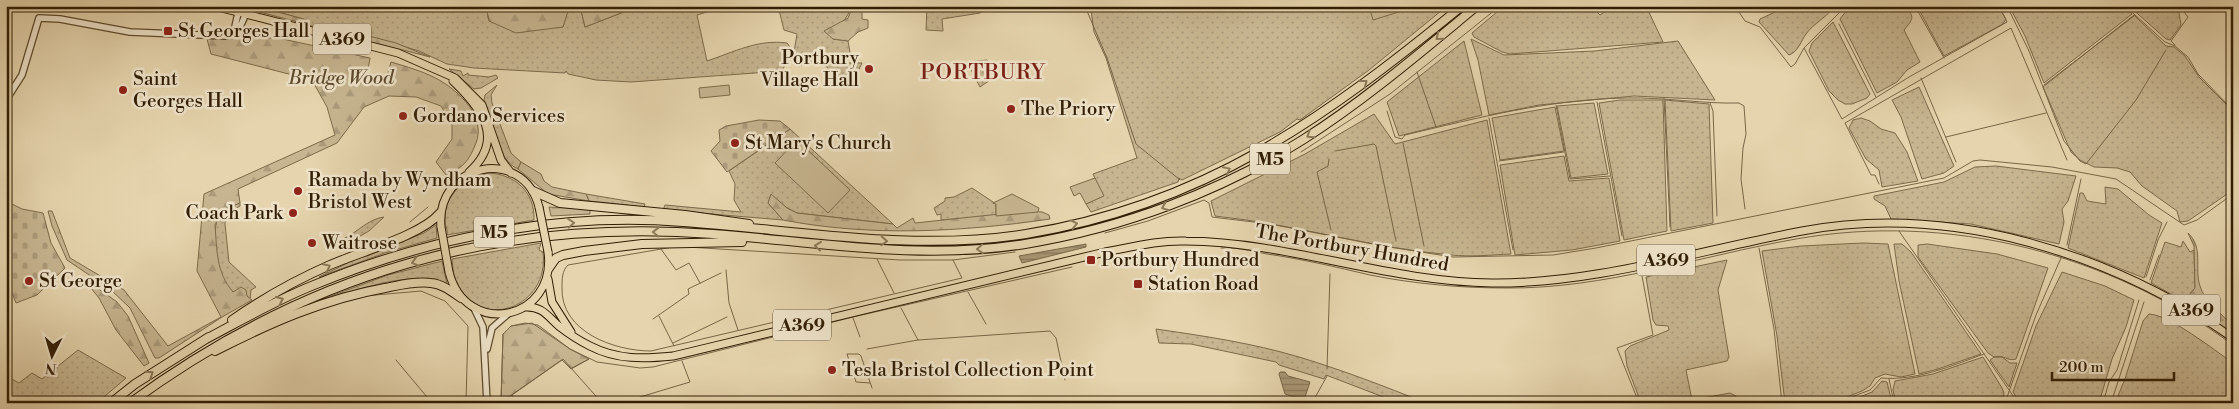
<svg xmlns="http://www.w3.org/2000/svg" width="2239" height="409" font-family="'Libre Bodoni',serif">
  <defs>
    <pattern id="grass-dots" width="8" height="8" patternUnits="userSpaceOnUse" patternTransform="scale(1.25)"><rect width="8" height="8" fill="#c6b590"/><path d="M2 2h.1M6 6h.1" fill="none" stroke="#ab9b7b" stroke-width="1.8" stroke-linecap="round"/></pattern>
    <pattern id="forest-firs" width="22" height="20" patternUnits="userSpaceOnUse" patternTransform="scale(1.25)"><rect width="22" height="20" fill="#c6b590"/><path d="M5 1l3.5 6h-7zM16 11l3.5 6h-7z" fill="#ab9b7b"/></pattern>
    <pattern id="cemetery-stones" width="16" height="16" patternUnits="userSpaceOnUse" patternTransform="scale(1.25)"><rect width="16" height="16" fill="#c6b590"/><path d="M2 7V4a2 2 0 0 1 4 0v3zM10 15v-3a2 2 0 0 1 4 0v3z" fill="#ab9b7b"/></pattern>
    <pattern id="water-rules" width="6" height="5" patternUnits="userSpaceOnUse" patternTransform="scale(1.25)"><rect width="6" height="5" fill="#a89674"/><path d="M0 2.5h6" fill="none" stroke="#897a5d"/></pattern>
  </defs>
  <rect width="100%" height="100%" fill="#e5d4ad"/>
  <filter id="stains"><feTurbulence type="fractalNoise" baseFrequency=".004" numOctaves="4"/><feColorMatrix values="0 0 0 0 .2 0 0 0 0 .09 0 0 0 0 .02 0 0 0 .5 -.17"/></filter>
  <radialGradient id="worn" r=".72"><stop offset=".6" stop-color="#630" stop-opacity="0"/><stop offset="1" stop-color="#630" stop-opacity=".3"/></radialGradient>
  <path fill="url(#grass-dots)" stroke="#7c6a4a" d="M271,6H296L297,9V6H486L489,21L563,27L569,6H580L585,27L639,6H726L697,15L707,61C734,52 758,39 787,43L790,47L789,56L783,69L755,73L631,82L596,80L568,74L566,71L565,73L474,68L447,64L419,51L361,34L360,39L305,24L307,20L278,12Z
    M778,6H811L816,10H830L839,6H853L833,39L848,41L851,58L830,59L798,66L793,58L797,34L784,30Z
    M927,6H986V8L980,13L942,19L943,31L926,30Z
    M1112,6H1447L1369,70L1300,120L1297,119L1280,132L1182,180L1179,178L1178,182L1091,212L1086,204L1103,196L1093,174L1137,158L1106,58L1094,32L1091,10Z
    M1504,6H1591L1600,15L1613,6H1646L1663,42L1510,54L1502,52L1474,37L1472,33Z
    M1788,6H1835C1827,17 1813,24 1806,34C1801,41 1798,52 1789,55L1759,22L1760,19Z
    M1850,6H1906C1915,18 1913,19 1904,30L1920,62L1907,70L1897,82L1877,93L1840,19Z
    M1917,6H1998L2006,19L2003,24L1944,56Z
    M2009,6H2124L2132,14L2044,83L2025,36Z
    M2129,6H2175L2179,13L2181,25L2170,40L2166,39Z
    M2134,15L2166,46L2174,47L2185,56L2199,77L2233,111V190L2188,221L2180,222L2177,211L2142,186L2130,172L2117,168L2094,167L2080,160L2071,152L2043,87Z
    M1833,22L1870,94L1867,98L1852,104H1845L1838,100L1829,91L1809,51L1812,43Z
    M1471,39L1504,55L1595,51L1678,41L1715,100L1634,96L1539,105L1489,115L1478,60Z
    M1464,41L1482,115L1399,136L1387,102Z
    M987,60L999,74L980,87L967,62Z
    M843,63H862L853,81L844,88L825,65Z
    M449,69L461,71L463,76L468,73V75L489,77L496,75L498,78L481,88L474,89Z
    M497,85L491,95L492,103L511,153L521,162L518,169C496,160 494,121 484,100L485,95Z
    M1919,87L1954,166L1944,173L1922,179L1901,117L1892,100Z
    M1620,100H1663L1667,231L1624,240L1599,103Z
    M1665,100L1709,104L1713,223L1671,231Z
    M1594,103L1608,174L1571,178L1557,106Z
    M1555,107L1564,151L1500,160L1492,118Z
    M1374,114L1395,144L1487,120L1511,254C1491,255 1471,257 1451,255C1371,248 1294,224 1215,216L1211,201L1305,154Z
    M1861,118L1870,121L1881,129L1895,133L1907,152L1918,181L1882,187L1879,170L1866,159L1849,128L1853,120Z
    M790,129L893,224L797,213L787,208L771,195L768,203L783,220L663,210L665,205L741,212L734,200L735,184L729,171Z
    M1564,156L1569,181L1609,178L1620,241L1572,250L1515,255L1500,165Z
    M1996,166L2076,176L2068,201L2062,209L2064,222L2059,244L1971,224L1891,219L1885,206L1874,199V196L1944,182L1975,167Z
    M488,173C515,174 535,192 534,220L447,235C448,229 445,227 445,220C444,195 464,178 488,173Z
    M2105,187L2118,189L2149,215L2162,223L2144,278L2068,248L2080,193H2083L2087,201L2106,204Z
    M972,188L996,204V216L941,220V214L937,215L934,208L945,201V198L954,197Z
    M586,194L645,204L644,207L589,201Z
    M240,203V206L226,214L225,224L229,262L256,287L251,290L250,299C245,294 238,295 232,291C217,280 208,224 222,211C226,207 235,205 240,203Z
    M384,217L369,231L346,244L343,239C358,232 368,219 384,217Z
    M436,225L437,238L385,253L319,277L362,256L424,233Z
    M2183,241L2190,252L2194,250L2195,288L2184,301L2151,283L2165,242L2181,247Z
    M541,243L539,250L543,252C550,307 482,332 458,285C453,277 453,268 452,259Z
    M1863,243L1888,244L1915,374L1901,377L1885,374L1875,378L1870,386L1862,391L1832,403H1785L1777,336L1762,251L1801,246Z
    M1894,244H1902L1911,252L1981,354L1938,369L1919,374L1899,281Z
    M1927,244L1997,254L2048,268L2016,359C2008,362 2003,354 1994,357L1988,353L1918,257V245Z
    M1727,260L1718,290L1729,357L1727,361L1686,370L1692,400L1730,393L1736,396L1738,403H1641L1627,366L1625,351L1630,346L1669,330L1668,326L1656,325L1653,320L1646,277Z
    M442,261L447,284C416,271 374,285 342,294C335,296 327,299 320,300L388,275Z
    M2062,272L2105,286L2134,300L2126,327L2112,359L2099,403H2020L2013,392L2036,326Z
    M2149,314C2170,315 2214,350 2233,363V403H2115L2125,379L2143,321Z
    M1156,329C1204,336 1252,343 1299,357C1342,370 1384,386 1426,403H1399L1326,375L1324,379L1279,365L1276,362L1191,344L1159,343Z
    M78,350L126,378L97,403H6V376L19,383L32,373L42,379Z
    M1983,357L2002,388L2004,393L2003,403H1896L1893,390L1895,381L1933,374Z
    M1994,357H2002L2010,363H2017L2009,387L1990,360Z
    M1882,381L1887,382L1892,403H1845L1872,392Z"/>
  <path fill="url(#forest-firs)" stroke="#7c6a4a" d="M237,6H271L278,12L307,20L305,24Z
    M486,6H569V8L563,27L516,33L489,21Z
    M580,6H639L585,27Z
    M853,6H862V19L868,20V28L858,32L848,41L833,39L824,31L848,18Z
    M361,34L396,43L430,57L360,39Z
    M278,38L370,58L367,75L386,80L391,62C424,72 447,78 470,107C477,117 481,131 476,143C469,161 463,168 446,175L436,162L452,139V125L441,106L416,97L389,96L364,107L337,143L238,189L240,203L223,210V215L218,219L215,225C217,250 216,272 233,292L241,287L246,290L247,296L252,300L222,317L159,358H155L130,308L110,289L67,260L52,226L48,211H52L70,258L124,290L168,346L221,317L197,271L204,194L335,135L327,107L312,80L211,54L207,39Z
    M521,162L541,174L544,181L552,187L586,194L589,201L548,194L518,169Z
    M771,194L787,208L797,213L893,224L897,228L913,218L915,223L1028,211L1042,212L1049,215L1050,219C961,232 871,237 783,220L768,203Z
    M549,207L590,209V214L551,216Z
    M2188,233C2204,248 2194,268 2200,286C2204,301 2223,315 2233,326V334L2184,301L2195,288L2194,246Z
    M82,277L117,302L128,316L149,363L144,366L116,330L99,298Z
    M525,323L538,325L570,349L589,359L571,369L562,360L512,395L516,403H501L503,334L511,326Z"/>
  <path fill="url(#cemetery-stones)" stroke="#7c6a4a" d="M759,120L780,121L790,129L727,172L711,151L720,141L719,130L726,126Z
    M6,201L22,209L43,213L51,243L65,268L37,295L16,303L6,278Z"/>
  <path fill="#c6b590" stroke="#7c6a4a" d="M1369,6H1418L1373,20Z
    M729,85L730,95L700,98L699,88Z
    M797,140L850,190L828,213L775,163Z
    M1095,178L1104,196L1086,204L1080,193L1074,196L1070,187Z
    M1012,194L1039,208L1038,212L996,216V204L993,203Z"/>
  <path fill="url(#water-rules)" stroke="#786647" d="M1086,244V247L1022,263L1019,256Z
    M1280,372H1285L1288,376L1310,382L1304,400L1285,394L1279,374Z"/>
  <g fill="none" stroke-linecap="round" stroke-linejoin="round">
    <path stroke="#786647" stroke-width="1" d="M1735,6L1745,21L1760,27L1791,67L1795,64L1804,48L1842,119L1909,77L2007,22L1999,6
      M1915,6L1944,58
      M2007,6L2029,51L2064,141L2080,161L2086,164L2136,100L2166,50
      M2125,6L2165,42L2175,46L2188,57L2198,74L2233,110
      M2193,7L2195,6
      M1087,11L1107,58L1136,144L1180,180
      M1839,24L1876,97
      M2175,45L2171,41L2188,17L2179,6
      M1804,48L1846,6
      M1417,72L1436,127
      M1921,78L1956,162
      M2044,85L2134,16
      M1664,98L1670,227
      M1597,102L1622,236
      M1710,103L1713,111L1717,216
      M1556,105L1570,179L1610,176
      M1387,111L1395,137L1402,139L1405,135C1477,118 1551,99 1626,98C1664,97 1702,104 1739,103L1744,106L1746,134L1743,148L1741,179L1745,209
      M1489,118L1513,250
      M1946,137L2046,113
      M1403,143L1424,246
      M1335,151L1374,144L1376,146L1396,241
      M1301,152L1390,94L1500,6
      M1329,159L1328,166L1317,172L1331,230
      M1499,161L1564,152
      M1879,184L1875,175H1871L1845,123L2011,28L2067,160
      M410,222L428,207
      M1899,231L2018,403
      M1105,233L1148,221L1204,200L1209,203L1212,217L1270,224L1383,246L1453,257L1553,255L1596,248L1944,178L1973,161L1980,160L2052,167L2116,179L2184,225L2197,220L2233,194
      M2067,245L2081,179
      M673,247L568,265C562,271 562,279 562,287C560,332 615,351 651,351L962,278L953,260
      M687,247L900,260H953L1015,252
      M1221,248C1236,247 1252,251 1267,254C1302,259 1336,267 1370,275C1415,284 1461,288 1506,288C1605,289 1699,256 1796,239C1948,212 2109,253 2233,345
      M1759,248L1774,329L1782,403
      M661,249L676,270L689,263L700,283
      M877,259L894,293
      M726,270L729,303L738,330
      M2146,277L2158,240L2167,222
      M2150,280L2159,255
      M968,292L986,324
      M364,296L421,291L445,301L468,326L466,403
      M901,308L918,340
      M659,316L674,346
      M853,318L860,337
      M653,319L689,294L688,289L721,273
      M673,343L727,317
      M867,349L918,340L1050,331L1056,338L1065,380
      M396,360L432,403
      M572,368L589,359
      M1327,369L1330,274
      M1889,379L1894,403
      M870,383L856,382L847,354H859L861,356L872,388
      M501,401L503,334L511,326L532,323L570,349L597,362L640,368L653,367L853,317L1072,267
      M500,403L563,359L602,403
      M620,403L690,382L682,361
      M864,403H872
      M1312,403L1327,376
      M1639,403L1617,348L1653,335L1642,276
      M1836,403L1870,390L1881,378C1917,381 1951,366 1984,354
      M2005,403L2036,315L2061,258
      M2103,403L2109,382L2117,370L2139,300
      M2111,403L2144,302"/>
    <defs>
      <path id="minor" d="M234,31L238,13
        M6,100L22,75L39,18L60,19L130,32L226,36C236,34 242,25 245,15
        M474,308L483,327L487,403
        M487,349L492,328L508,314"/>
      <path id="major" d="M214,6L398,53L455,78L482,105L501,160L511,173
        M453,81C481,108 506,139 469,172
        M441,227C435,163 523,145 539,207
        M449,272C466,339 557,321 548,252
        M548,279L552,302L571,332
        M525,307C543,306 548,317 560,327C569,334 580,341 590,346C617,360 644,359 673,356L1105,252C1132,247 1159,240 1186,241C1290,242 1388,282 1492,283C1597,284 1699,250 1802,231C1951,203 2111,253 2233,338"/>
      <path id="highway" d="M533,191L560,203L685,215L749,224
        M549,268L556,258L563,255L584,251L642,244L742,242
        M232,320C262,299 296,280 330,265C359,252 421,236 440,213
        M206,339C240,321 273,302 309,287C427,238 555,212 683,222C798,230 911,252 1026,234C1205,205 1325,118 1462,6
        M215,351C270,323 324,299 385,288C400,285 416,281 431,283C442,284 451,291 461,298
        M111,403L135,384L209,337
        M130,403C306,274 495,218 713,234C817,242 920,261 1025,244C1123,228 1220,192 1304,139C1365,100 1421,52 1477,6"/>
    </defs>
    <use href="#minor" stroke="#5e4c2e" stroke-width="8"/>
    <use href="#major" stroke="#311e04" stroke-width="9"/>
    <use href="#highway" stroke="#311e04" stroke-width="10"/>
    <use href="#minor" stroke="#eee3ca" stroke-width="5.5"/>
    <use href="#major" stroke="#e5d4ad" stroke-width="7"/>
    <use href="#highway" stroke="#e5d4ad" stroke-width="8"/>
    <defs>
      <path id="major-bridge" d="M539,207L548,252
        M441,227L449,272"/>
    </defs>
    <use href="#major-bridge" stroke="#311e04" stroke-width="9" stroke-linecap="butt"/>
    <use href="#major-bridge" stroke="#e5d4ad" stroke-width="7"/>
  </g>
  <defs><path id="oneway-chevron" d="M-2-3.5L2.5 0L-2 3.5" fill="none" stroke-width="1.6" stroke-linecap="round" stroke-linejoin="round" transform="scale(1.25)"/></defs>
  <g stroke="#8b7958">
    <use href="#oneway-chevron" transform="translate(1439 37) rotate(141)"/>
    <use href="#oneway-chevron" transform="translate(1364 83) rotate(-37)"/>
    <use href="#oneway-chevron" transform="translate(1310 135) rotate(147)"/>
    <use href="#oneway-chevron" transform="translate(1227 170) rotate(-26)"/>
    <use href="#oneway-chevron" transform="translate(1165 207) rotate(159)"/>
    <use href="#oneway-chevron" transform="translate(571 223) rotate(-5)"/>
    <use href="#oneway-chevron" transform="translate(1074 224) rotate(-13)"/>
    <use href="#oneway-chevron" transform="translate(656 232) rotate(-179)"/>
    <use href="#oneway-chevron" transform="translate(884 241) rotate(3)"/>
    <use href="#oneway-chevron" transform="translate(818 246) rotate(-174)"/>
    <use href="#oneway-chevron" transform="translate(980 249) rotate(176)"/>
    <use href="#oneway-chevron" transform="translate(415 262) rotate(165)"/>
    <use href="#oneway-chevron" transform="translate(327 267) rotate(-26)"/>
    <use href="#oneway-chevron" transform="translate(280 300) rotate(-25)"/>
    <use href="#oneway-chevron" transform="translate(150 374) rotate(-33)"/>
  </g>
  <g fill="#8f2418" stroke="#eee3ca" stroke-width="2">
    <rect x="163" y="26" width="10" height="10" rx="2.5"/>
    <circle cx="869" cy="69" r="5"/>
    <circle cx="123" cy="90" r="5"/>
    <circle cx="1011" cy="109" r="5"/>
    <circle cx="403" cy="116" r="5"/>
    <circle cx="735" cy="143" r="5"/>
    <circle cx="298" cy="191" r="5"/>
    <circle cx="293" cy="213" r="5"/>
    <circle cx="312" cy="243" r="5"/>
    <rect x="1086" y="255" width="10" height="10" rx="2.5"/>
    <circle cx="29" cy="281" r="5"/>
    <rect x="1133" y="279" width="10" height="10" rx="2.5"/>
    <circle cx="832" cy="370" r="5"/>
  </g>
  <g text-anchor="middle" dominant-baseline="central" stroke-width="5" stroke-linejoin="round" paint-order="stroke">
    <g fill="#eee3ca" stroke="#6a593f" stroke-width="1">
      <rect x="313" y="23.5" width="58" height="31" rx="4"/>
      <rect x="1250" y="143.5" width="40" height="31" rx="4"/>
      <rect x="474" y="216.5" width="40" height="31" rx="4"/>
      <rect x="1637" y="244.5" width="58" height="31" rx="4"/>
      <rect x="2162" y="294.5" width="58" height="31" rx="4"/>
      <rect x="773" y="309.5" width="58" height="31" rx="4"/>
    </g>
    <g font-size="18" font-weight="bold" fill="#311e04">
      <text x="342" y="39">A369</text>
      <text x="1270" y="159">M5</text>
      <text x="494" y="232">M5</text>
      <text x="1666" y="260">A369</text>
      <text x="2191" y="310">A369</text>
      <text x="802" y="325">A369</text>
    </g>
    <g font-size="19" fill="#311e04" stroke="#eee3ca" text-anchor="start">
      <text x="178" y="31">St Georges Hall</text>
      <text x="859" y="58" text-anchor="end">Portbury<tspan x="859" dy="22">Village Hall</tspan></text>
      <text x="133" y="79">Saint<tspan x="133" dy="22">Georges Hall</tspan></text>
      <text x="1021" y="109">The Priory</text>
      <text x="413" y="116">Gordano Services</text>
      <text x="745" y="143">St Mary's Church</text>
      <text x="308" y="180">Ramada by Wyndham<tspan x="308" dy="22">Bristol West</tspan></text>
      <text x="283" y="213" text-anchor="end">Coach Park</text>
      <text x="322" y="243">Waitrose</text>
      <text x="1101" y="260">Portbury Hundred</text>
      <text x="39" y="281">St George</text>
      <text x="1148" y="284">Station Road</text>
      <text x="842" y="370">Tesla Bristol Collection Point</text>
    </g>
    <g font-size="19" font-style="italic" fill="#5e4b2e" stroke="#eee3ca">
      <text x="341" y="78">Bridge Wood</text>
    </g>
    <g font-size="19" fill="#311e04" stroke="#eee3ca">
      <text transform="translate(1352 248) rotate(10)">The Portbury Hundred</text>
    </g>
    <g font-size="21" letter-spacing="1" fill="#7a1f14" stroke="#eee3ca">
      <text x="983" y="73">PORTBURY</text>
    </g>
  </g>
  <rect width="2239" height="409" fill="none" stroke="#e5d4ad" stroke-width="25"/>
  <rect x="8" y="8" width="2224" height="394" fill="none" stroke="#311e04" stroke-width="2.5"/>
  <rect x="12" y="12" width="2214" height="384" fill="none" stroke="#311e04"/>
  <g transform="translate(52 356) rotate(185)" stroke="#eee3ca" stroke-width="4" paint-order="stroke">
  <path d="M0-4L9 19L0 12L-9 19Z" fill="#311e04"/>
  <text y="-8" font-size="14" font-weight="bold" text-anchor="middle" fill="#311e04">N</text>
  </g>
  <path d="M2052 372v8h122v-8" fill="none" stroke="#311e04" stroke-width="2.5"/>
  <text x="2059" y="372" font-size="15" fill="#311e04" stroke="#eee3ca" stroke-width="4" paint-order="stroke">200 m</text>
  <rect width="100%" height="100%" filter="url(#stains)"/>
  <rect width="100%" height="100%" fill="url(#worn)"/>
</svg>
